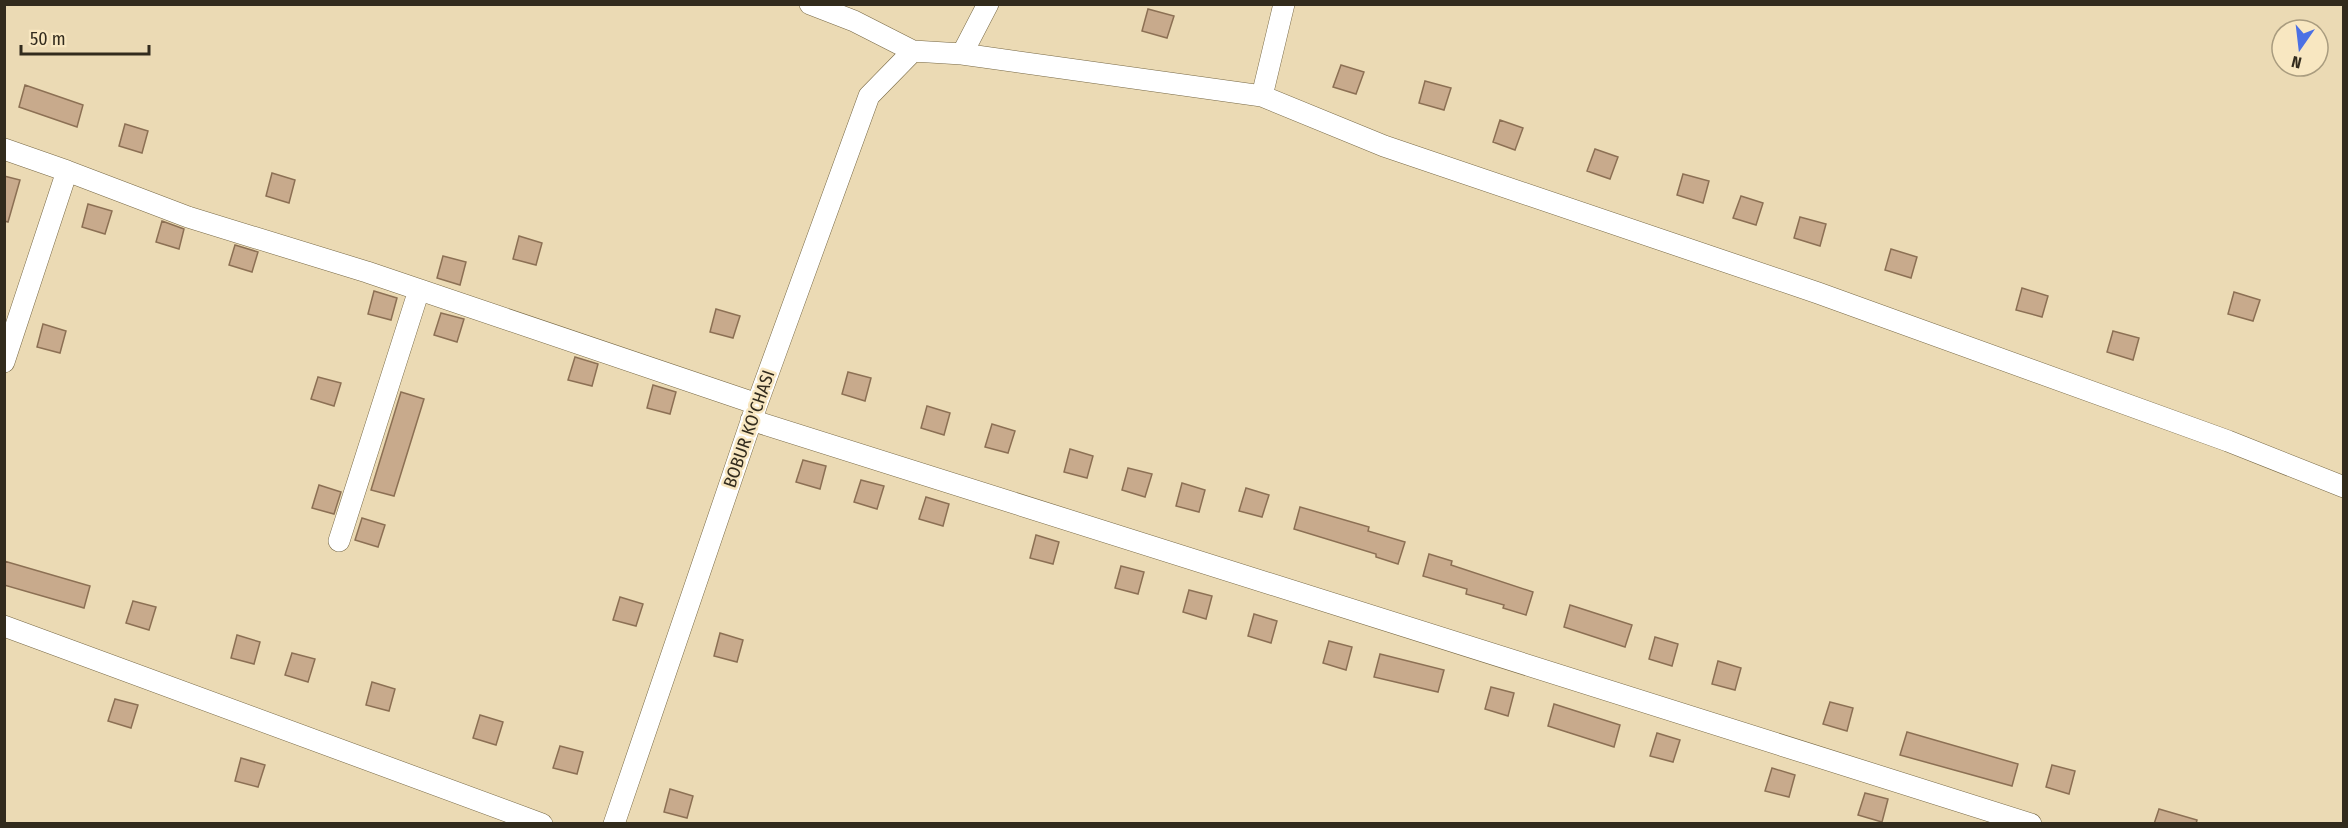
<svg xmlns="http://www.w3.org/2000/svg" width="2348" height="828" font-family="'Fira Sans Condensed',sans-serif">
  <rect width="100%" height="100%" fill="#ebdab4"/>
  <path fill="#c8aa8c" stroke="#8c7054" stroke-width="1.5" d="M1148,9L1174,16L1167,38L1142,31Z
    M1341,65L1364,72L1356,94L1333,87Z
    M1425,81L1451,88L1444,110L1419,103Z
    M25,85L83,105L77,127L19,107Z
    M1500,120L1523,128L1515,150L1493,142Z
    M125,124L148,131L142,153L119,146Z
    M1595,149L1618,157L1610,179L1587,171Z
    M272,173L295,180L289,203L266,196Z
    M1683,174L1709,181L1703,203L1677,195Z
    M4,176L20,180L8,222L4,221Z
    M1741,196L1763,203L1756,225L1733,218Z
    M88,204L112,211L105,234L82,227Z
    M1800,217L1826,224L1820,246L1794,238Z
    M162,221L184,229L179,249L156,242Z
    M519,236L542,243L536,265L513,259Z
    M235,245L258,252L252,272L229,265Z
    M1891,249L1917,257L1911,278L1885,270Z
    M443,256L466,262L460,285L437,278Z
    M2022,288L2048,296L2042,317L2016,310Z
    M374,291L397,298L391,320L368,314Z
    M2234,292L2260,300L2253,321L2228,314Z
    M716,309L740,316L733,338L710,332Z
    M441,313L464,319L457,342L434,335Z
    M43,324L66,331L60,353L37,347Z
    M2113,331L2139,338L2133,360L2107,352Z
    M575,357L598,364L592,386L568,380Z
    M848,372L871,378L865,401L842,394Z
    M318,377L341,383L334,406L311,399Z
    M653,385L676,392L670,414L647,408Z
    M401,392L424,399L394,496L371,490Z
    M927,406L950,413L944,435L921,428Z
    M992,424L1015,431L1008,453L985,447Z
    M1070,449L1093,456L1087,478L1064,472Z
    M803,460L826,466L820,489L796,482Z
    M1128,468L1152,474L1145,497L1122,490Z
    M861,480L884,486L877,509L854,502Z
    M1182,483L1205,490L1199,512L1176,506Z
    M319,485L341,492L334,514L312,508Z
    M1246,488L1269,495L1262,517L1239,511Z
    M926,497L949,504L943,526L919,519Z
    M1300,507L1369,527L1368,531L1405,542L1398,564L1376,557V554L1294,529Z
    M362,518L385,525L378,547L355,540Z
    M1036,535L1059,542L1053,564L1030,558Z
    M1429,554L1452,561L1451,565L1533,592L1526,615L1503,608L1504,605L1466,594L1467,589L1423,576Z
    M4,561L90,586L84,608L4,585Z
    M1121,566L1144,572L1138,594L1115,588Z
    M1189,590L1212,596L1206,619L1183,612Z
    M620,597L643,604L636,626L613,620Z
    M133,601L156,607L149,630L126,623Z
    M1570,605L1632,625L1625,647L1564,627Z
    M1254,614L1277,621L1271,643L1248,636Z
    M720,633L743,640L737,662L714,656Z
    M237,635L260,642L254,664L231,658Z
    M1655,637L1678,644L1672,666L1649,659Z
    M1329,641L1352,647L1346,670L1323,663Z
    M292,653L315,659L308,682L285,675Z
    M1380,654L1444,670L1438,692L1374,677Z
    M1718,661L1741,668L1735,690L1712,684Z
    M372,682L395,689L389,711L366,705Z
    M1491,687L1514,693L1508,716L1485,709Z
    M115,699L138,705L131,728L108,721Z
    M1830,702L1853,708L1847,731L1823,724Z
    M1554,704L1620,725L1614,747L1548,726Z
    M480,715L503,722L496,745L473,738Z
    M1907,732L2018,764L2012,786L1900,755Z
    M1657,733L1680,740L1673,762L1650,756Z
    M560,746L583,752L577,774L553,768Z
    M241,758L265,765L258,787L235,781Z
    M2052,765L2075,771L2069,794L2046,787Z
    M1772,768L1795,775L1789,797L1765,791Z
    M670,789L693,796L687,818L664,812Z
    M1865,793L1888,799L1882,822L1858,815Z
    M2159,809L2197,820L2196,824H2154Z"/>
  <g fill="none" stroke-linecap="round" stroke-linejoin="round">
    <defs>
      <path id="minor" d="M810,4L854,21L913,51L962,54L1262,96L1384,146L1818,293L2228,441L2344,487
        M962,54L988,4
        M1262,96L1284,4
        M4,149L67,171L4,362
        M67,171L188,217L367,272L757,404
        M751,420L2031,824
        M339,541L419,290
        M4,626L542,824
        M614,824L757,404L869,96L913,51"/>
    </defs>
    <use href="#minor" stroke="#776845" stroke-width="22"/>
    <use href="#minor" stroke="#fff" stroke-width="21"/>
  </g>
  <g text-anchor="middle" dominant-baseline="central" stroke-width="5" stroke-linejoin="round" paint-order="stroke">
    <g font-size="18" fill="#322b1d" stroke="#f8e7c1">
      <text transform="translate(749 429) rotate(-71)">BOBUR KO'CHASI</text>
    </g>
  </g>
  <rect width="2348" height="828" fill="none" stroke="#322b1d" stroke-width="12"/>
  <g transform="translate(2300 48) rotate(194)"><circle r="28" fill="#f8e7c1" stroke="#a99c7f" stroke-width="1.5"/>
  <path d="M0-4.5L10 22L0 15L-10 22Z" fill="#4b70e4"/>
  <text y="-9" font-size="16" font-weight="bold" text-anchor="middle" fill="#322b1d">N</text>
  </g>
  <path d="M21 45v9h128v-9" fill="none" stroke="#322b1d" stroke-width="3"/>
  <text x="30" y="45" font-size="18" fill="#322b1d" stroke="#f8e7c1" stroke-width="4.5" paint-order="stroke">50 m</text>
</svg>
